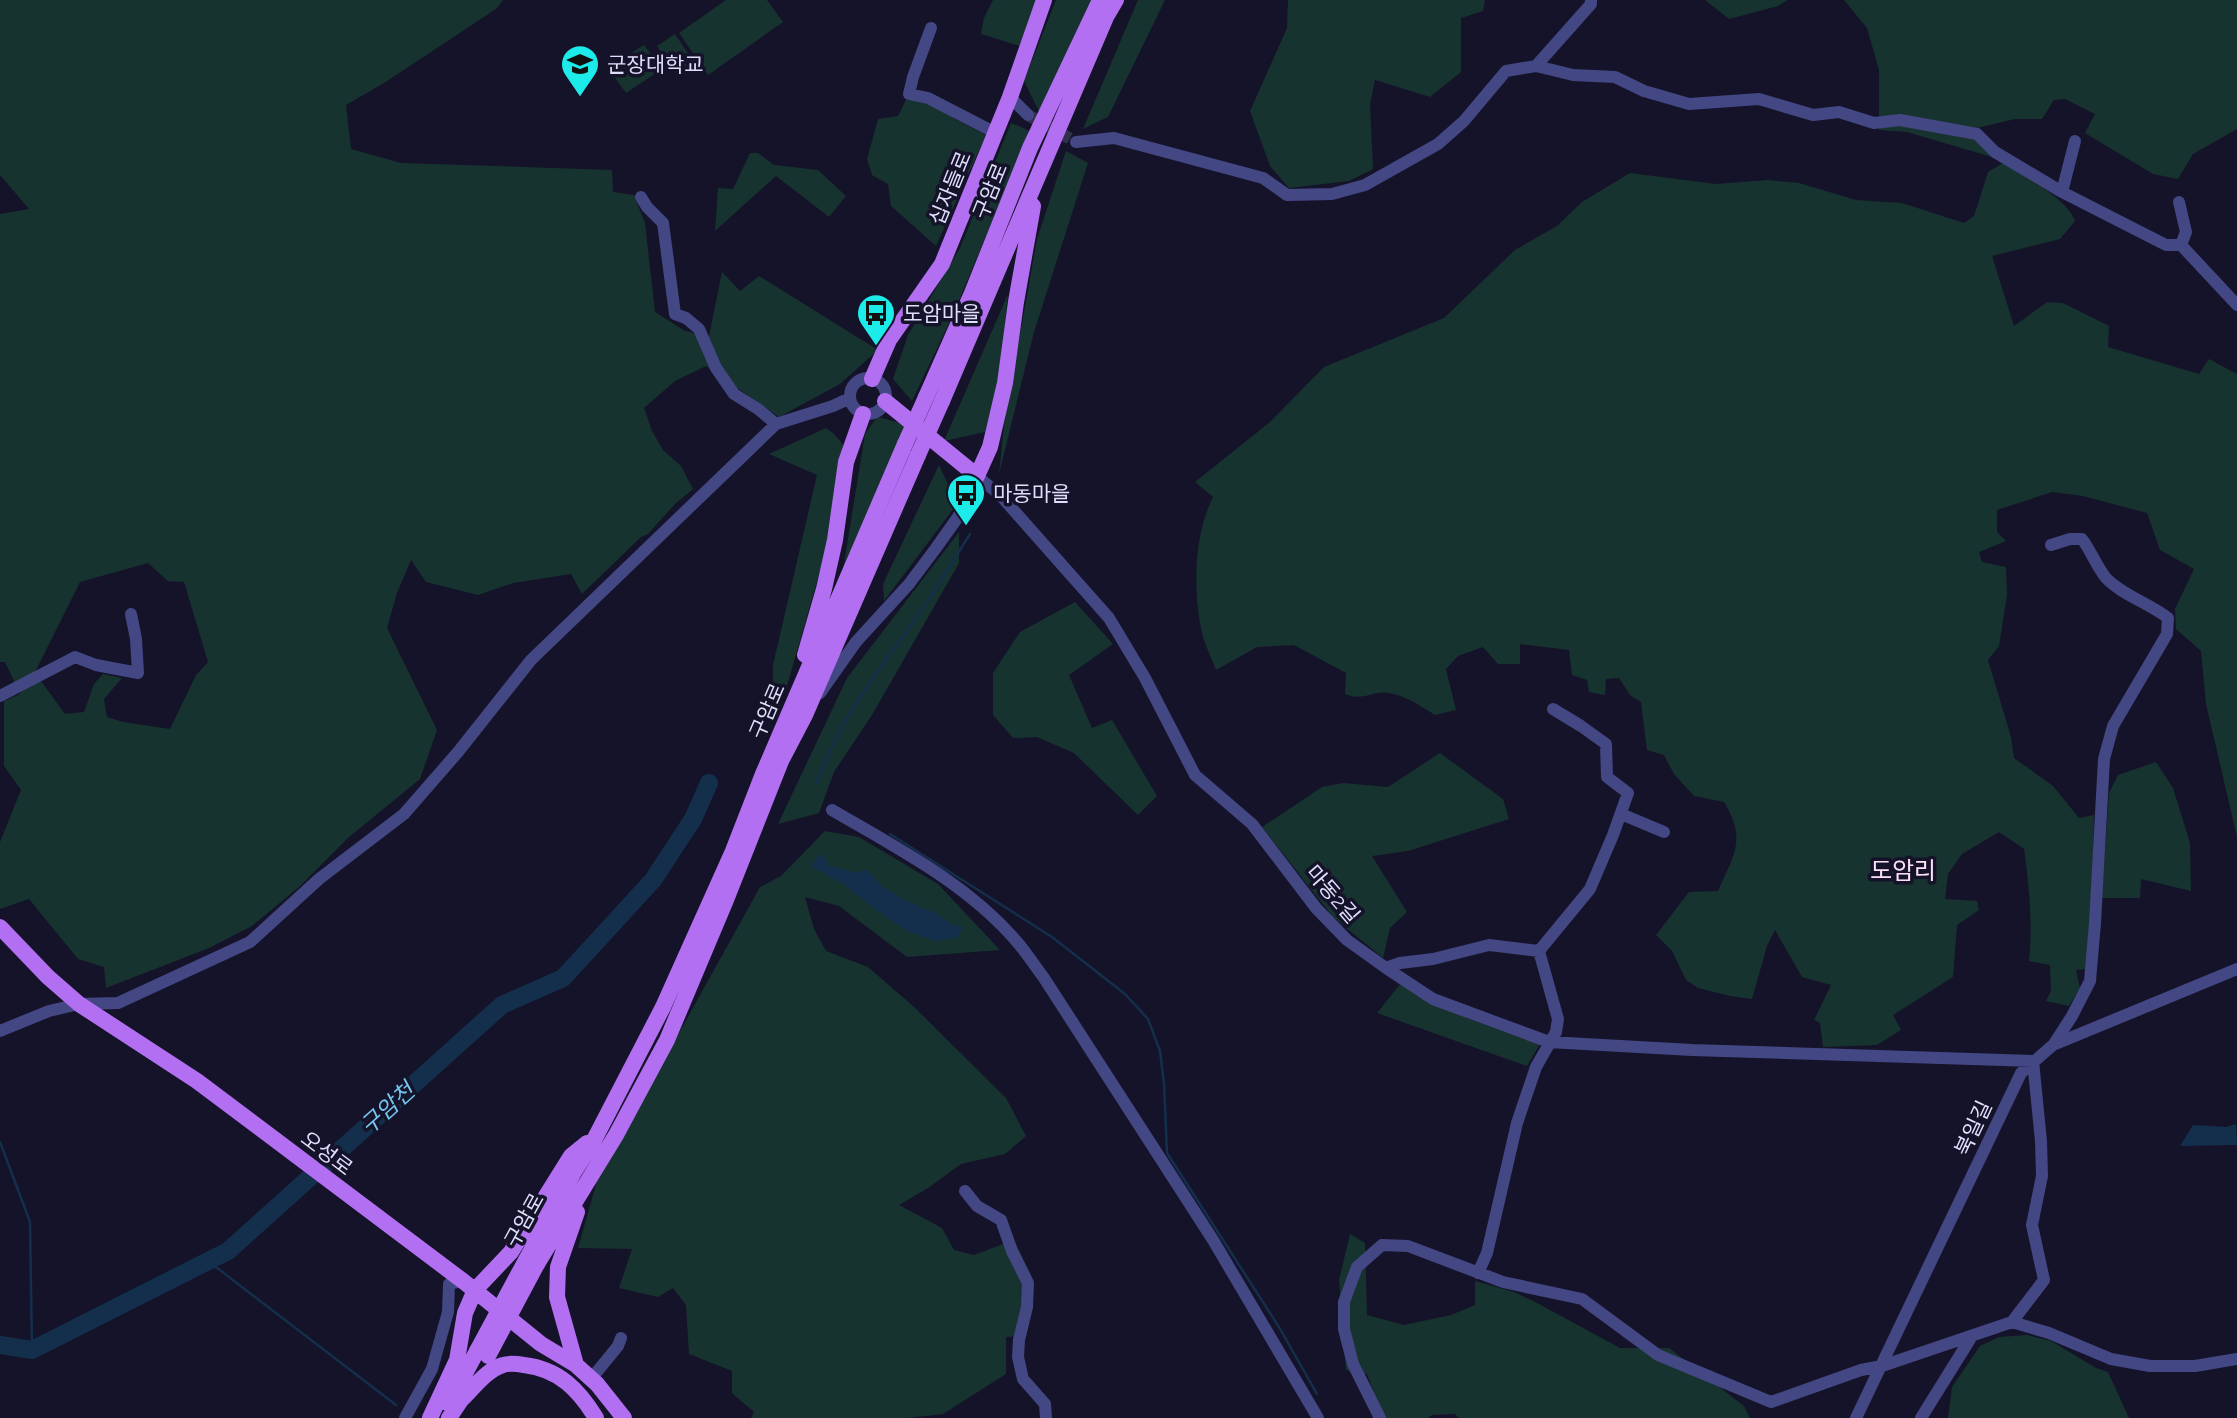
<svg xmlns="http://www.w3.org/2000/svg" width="2237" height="1418" font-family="Raleway,'Noto Sans KR',sans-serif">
  <rect width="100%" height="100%" fill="#151329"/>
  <path fill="#17332f" d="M0,0H503L496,9L384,83L346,105L351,149L401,163L612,170L613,192L634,195L645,223L655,312L685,331L709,336L722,272L740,291L759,276L878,350L840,384L779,417L706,366L675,381L644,408L652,431L663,450L681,466L693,489L675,504L648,534L641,537L582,594L571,574L513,583L478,595L426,582L411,560L397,593L387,628L437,730L420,779L349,837L299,887L252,926L209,948L106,988L104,967L78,959L29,899L0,909V842L21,790L4,766V701L18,695L38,677L65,714L84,712L94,684L103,674L122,678L104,699L107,717L123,722L170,729L196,675L208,662L184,582L168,581L148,563L80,582L35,672L16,685L5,662H0V214L29,209L0,175Z
    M726,0H767L783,22L708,75L679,33Z
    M993,0H1038L1020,46L981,34L984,18Z
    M1056,0H1095L1039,111L1024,81Z
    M1138,0H1165L1108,117L1083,129Z
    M1288,0H1485L1483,11L1461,18V72L1430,97L1375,80L1370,104L1373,169L1349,181L1289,188L1270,166L1250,111L1287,28Z
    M1705,0H1788L1778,6L1729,19Z
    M1844,0H2237V129L2193,154L2178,179L2153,174L2085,133L2095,114L2065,99L2054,100L2042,119H2015L1977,128L1992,157L1907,132L1879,130V70L1867,28Z
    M675,34L695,64L677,76L657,46Z
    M644,45L662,69L626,93L608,68Z
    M907,98L949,110L953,118L986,135L936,246L891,206L888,184L872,175L867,159L878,119L898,116Z
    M1011,123L1030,131L952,317L912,401L893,379L908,335L960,248Z
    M1066,151L1088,163L1034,332L999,474L1004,425L1037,239Z
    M750,153H758L774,165L818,170L846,196L829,217L776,176L715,231L718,188L733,189Z
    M2003,163C2024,177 2066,197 2075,221L2060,239L1992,256L2014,326L2047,302L2063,303L2109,326L2108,347L2199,374L2209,359L2237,374V837L2206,704L2201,651L2176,629L2175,609L2194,569L2160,550L2147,513L2083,496L2052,492L1997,510V532L2006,541L1979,552L1982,562L2006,567L2007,595L1999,646L1988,660L2011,737L2014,758L2053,786L2079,818L2094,815L2092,896L2086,969L2076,970L2080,988L2069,1006L2046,1001L2051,991L2050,965L2029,961C2033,924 2029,885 2024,849L1999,832L1962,854L1948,874L1945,899L1977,901L1979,910L1957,925L1953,977L1893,1015L1901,1030L1877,1045L1823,1047L1820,1023L1814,1020L1831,985L1802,977L1775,930L1767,946L1752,999L1730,996L1698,988L1686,980L1672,951L1656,935L1689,892L1718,891C1734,854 1747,840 1724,802L1694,796L1674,774L1664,755L1647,750L1641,702L1630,695L1619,678L1606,679L1605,695L1589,692L1587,680L1572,675L1569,650L1520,644V664H1498L1483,647L1458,656L1446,669L1456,710L1435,715C1422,707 1405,695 1389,693C1372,690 1364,702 1345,694L1346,673L1294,645L1257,647L1216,670C1211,657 1204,643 1201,629C1193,587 1194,535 1213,497L1195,482L1270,422L1324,367L1444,318L1515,250L1557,226L1582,202L1630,173L1716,184L1768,180L1799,183L1856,200L1902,203L1964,223L1974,216L1988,172Z
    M1008,294L999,385L985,432L944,441Z
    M877,417L905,424L842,576L865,434Z
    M826,428L834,434L845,447L827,547L786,689L773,724V665L817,475L769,454Z
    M939,465L957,504L884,601L883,584Z
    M959,532V563L872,715L834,772L819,813L778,824L847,678Z
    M1075,602L1113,644L1069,675L1092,728L1112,720L1157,796L1138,815L1074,753L1037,737L1013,738L993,715V673L1020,632Z
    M1440,753L1503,799L1509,819L1408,851L1372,856L1407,912L1390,928L1383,958L1333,917L1262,827L1322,787L1343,783L1388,787Z
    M2156,762L2173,788L2190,843L2191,891L2141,879L2140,898H2102L2109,793L2118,775Z
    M825,831L859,837L938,884L1000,950L907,957L839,906L805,897L814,929L826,951L868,967L913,1006L1006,1098L1026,1136L1005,1154L961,1164L928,1188L899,1205L942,1228L954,1250L974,1255L1014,1240L1031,1275L1019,1336L1006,1337V1374L943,1414L908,1418H751L754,1412L732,1393V1371L689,1354L686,1305L673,1288L658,1297L619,1288L632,1249L578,1248L597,1181L760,887L781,876Z
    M1401,983L1469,1019L1540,1044L1527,1066L1377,1013Z
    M1350,1234L1365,1243L1367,1315L1404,1325L1451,1315L1475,1305V1281L1514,1292L1539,1304L1620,1348H1669L1744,1406L1750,1418H1459L1455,1414L1432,1415L1428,1418H1383L1367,1374L1346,1370L1339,1280Z
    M2027,1335L2051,1341L2096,1368L2108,1372L2129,1418H1948L1952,1387L1980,1346L1999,1337Z"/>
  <path fill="#142f4c" d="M821,853L829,866L859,873L866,869L883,887L903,899L939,915L953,925L963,926L957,938L935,941L907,931L883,915L843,884L811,866Z
    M2236,1124L2237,1145L2180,1146L2193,1125L2226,1127Z"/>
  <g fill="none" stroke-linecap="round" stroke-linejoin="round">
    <path stroke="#142f4c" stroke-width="2.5" d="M816,783L838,733L868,685L926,604L970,534
      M890,834L1052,937L1125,994L1148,1019L1160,1051L1164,1084L1167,1153L1279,1327L1317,1394
      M0,1142L30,1222L32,1350
      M208,1261L396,1405"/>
    <path stroke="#142f4c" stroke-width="18" d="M0,1345L32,1350L228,1251L502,1005L563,978L653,880L693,819L709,783"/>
    <path stroke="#333149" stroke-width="12" stroke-dasharray="12 6" stroke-linecap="butt" d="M1028,115L1076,142"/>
    <path stroke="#434784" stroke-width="12" d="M931,28L913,77L909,94L928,98L994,132
      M1536,66L1573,75L1615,77L1644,91L1689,104L1759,99L1813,115L1839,112L1874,123L1900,120L1977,134L1995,152L2062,192L2166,245H2181L2237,305
      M1010,97L1028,115
      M1076,142L1114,138L1263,178L1287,195L1332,194L1365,185L1438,144L1464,121L1506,71L1536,66L1591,4V0
      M2062,192L2075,141
      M641,197L647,207L663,223L675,314L686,318L699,329L716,368L734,394L758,409L776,424
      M2179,202L2186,232L2181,245
      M850 396a18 18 0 1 1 36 0a18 18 0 1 1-36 0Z
      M2051,545L2070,539H2082C2091,551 2097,567 2106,578C2122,595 2149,603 2168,618L2167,634L2113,726L2104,759L2095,923L2090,981L2072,1016L2054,1044
      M820,693L856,642L909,584L936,548L958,517L977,476L1001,496L1109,618L1145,678L1195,775L1252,824L1316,908L1347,940L1386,968L1400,963L1433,959L1489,945L1539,951L1590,889L1613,835L1628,793L1607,777L1606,744L1581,726L1553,709
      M0,696L75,657L96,665L138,673L136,639L131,614
      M832,810C897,848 968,884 1018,943C1027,954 1035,966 1044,978L1213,1240L1318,1418
      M1621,814L1664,832
      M1386,968L1433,999L1549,1042L1692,1050L2033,1061L2041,1141L2042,1176L2032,1225L2044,1280L2012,1322
      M0,1031L49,1011L79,1004L118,1003L250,942L319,879L404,814L458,752L531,660L776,424L833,406L850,398
      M965,1191L977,1206L1001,1220L1012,1251L1028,1283L1027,1307L1019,1340L1018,1357L1023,1379L1045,1404L1046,1418
      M1478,1273L1487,1253L1517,1123L1536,1067L1556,1032L1558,1019L1539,951
      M591,1379L618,1346L621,1338
      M405,1418L432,1369L448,1312L449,1284L463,1281
      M1380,1418L1353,1364L1344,1329V1302L1357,1267L1382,1245L1408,1246L1503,1282L1582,1299L1658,1355L1771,1402L1861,1370L1882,1366L2012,1322L2049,1333L2111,1359L2150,1366H2195L2237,1359
      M1856,1418L2021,1073L2053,1045L2237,969
      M1921,1418L1972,1336"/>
    <path stroke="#b36ff2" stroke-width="16" d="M872,379L889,340L942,264L1010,97L1044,0
      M926,397L972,293L1030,148L1100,0
      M885,401L977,476L990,447L1005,383L1016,302L1033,206
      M942,401L1106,17L1116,0
      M805,655L824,589L835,540L846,462L863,414
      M0,927L48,977L79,1004L197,1081L463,1281L541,1344L576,1365L597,1384L624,1418
      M526,1260L574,1172L592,1144L663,1007L733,851L763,774L905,444
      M537,1264L616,1135L667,1040L726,900L781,761L805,715L918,455
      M576,1365L557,1297L558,1267L577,1212
      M461,1400C473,1389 486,1370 503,1365C509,1363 518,1364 524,1365C559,1369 579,1390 596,1418
      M444,1402L460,1383L477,1351
      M430,1418L457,1360L465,1313L475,1290L511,1252L571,1156L587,1143
      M449,1418L465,1394"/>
    <path stroke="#b36ff2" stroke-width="16" d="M905,444L926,397
      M918,455L942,401
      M477,1351L526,1260
      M488,1356L537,1264"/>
  </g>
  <defs>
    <symbol id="university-pin" viewBox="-11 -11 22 30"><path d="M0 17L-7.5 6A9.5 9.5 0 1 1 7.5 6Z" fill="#1cebe9" stroke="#151329"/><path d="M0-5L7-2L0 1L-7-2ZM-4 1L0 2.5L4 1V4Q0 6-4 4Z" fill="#111"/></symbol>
    <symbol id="bus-pin" viewBox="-11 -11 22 30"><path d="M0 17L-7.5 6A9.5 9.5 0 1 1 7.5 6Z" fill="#1cebe9" stroke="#151329"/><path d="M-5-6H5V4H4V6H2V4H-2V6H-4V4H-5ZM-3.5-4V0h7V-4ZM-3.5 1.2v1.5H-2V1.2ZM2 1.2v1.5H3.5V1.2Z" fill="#111"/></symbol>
  </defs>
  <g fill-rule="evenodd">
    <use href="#university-pin" x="558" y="42" width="44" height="60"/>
    <use href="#bus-pin" x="854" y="291" width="44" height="60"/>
    <use href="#bus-pin" x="944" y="471" width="44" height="60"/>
  </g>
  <g text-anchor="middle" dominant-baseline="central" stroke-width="7" stroke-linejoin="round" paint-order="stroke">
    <g font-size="21" fill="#dfdefc" stroke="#151329" text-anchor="start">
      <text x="607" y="64">군장대학교</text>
      <text x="903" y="313">도암마을</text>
      <text x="993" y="493">마동마을</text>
    </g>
    <g font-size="21" fill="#dfdefc" stroke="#151329">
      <text transform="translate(950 188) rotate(-68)">십자들로</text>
      <text transform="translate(990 191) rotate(-68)">구암로</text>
      <text transform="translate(767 711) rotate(-67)">구암로</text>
      <text transform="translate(1333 894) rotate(49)">마동2길</text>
      <text transform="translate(1973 1128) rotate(-65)">북일길</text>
      <text transform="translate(327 1153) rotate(37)">오성로</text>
      <text transform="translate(524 1220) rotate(-61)">구암로</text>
    </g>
    <g font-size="23" font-style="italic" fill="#76c6f3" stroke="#151329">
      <text transform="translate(387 1108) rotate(-42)">구암천</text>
    </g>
    <g font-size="24" fill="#fce0f5" stroke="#151329">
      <text x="1903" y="870">도암리</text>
    </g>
  </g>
</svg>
